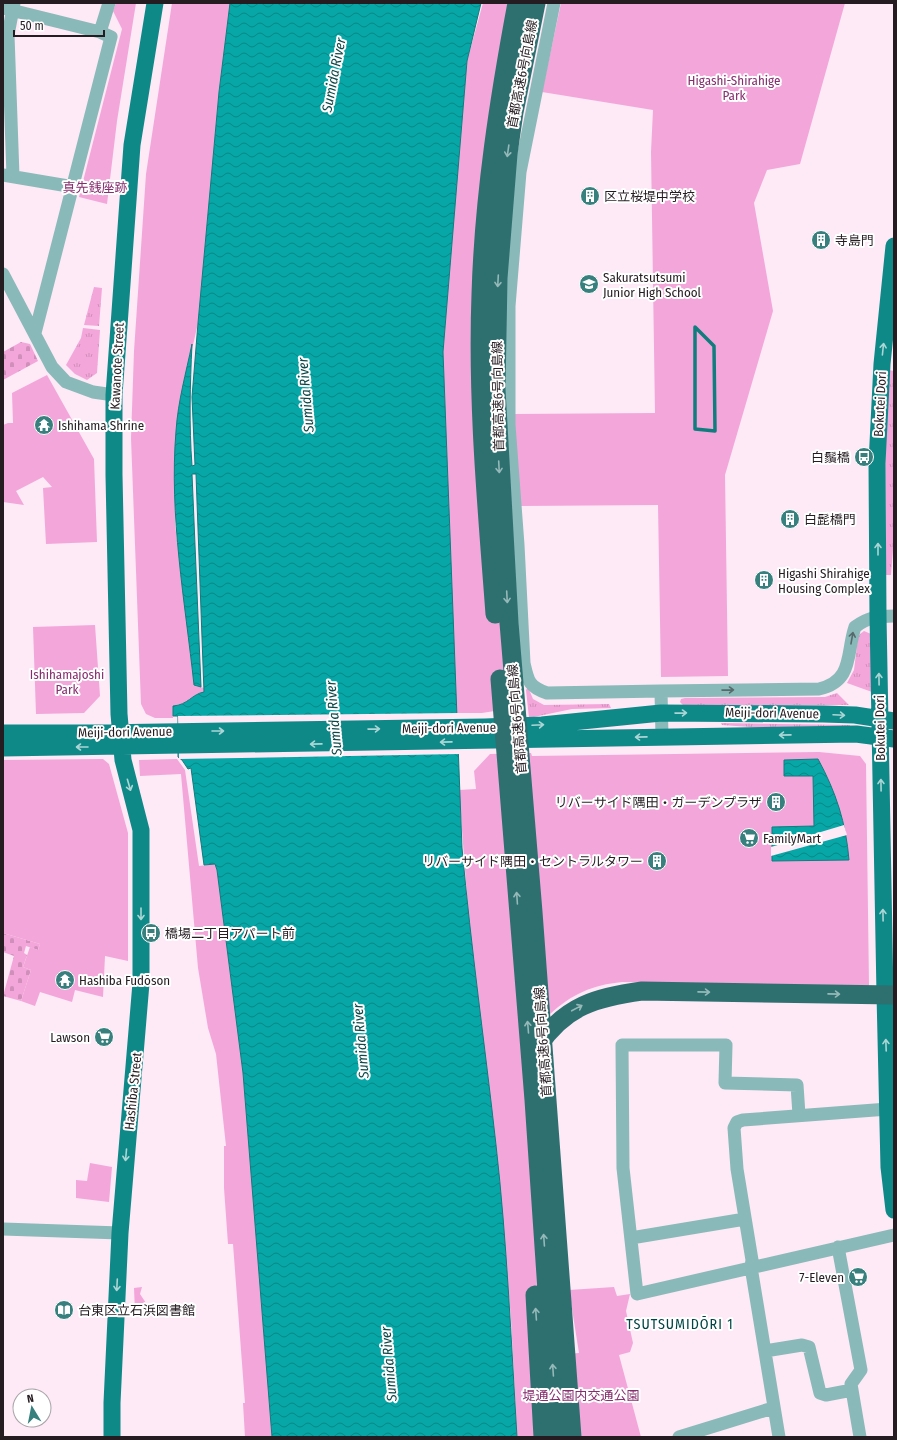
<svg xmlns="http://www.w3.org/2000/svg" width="897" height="1440" font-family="'Fira Sans Condensed','Noto Sans JP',sans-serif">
  <defs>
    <pattern id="grass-tufts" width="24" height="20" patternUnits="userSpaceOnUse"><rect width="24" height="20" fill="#f3a6da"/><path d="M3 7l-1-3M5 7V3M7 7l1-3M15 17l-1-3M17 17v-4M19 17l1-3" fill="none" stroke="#d08ebb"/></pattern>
    <pattern id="cemetery-stones" width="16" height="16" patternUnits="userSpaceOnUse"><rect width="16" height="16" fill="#f3a6da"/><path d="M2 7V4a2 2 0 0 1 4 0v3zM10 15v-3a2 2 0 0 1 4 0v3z" fill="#d08ebb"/></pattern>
    <pattern id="water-waves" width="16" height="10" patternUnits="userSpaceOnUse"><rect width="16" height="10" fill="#06a7a6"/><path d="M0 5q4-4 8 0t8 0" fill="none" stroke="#078787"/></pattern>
  </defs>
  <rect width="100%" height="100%" fill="#fee9f6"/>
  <path fill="url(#grass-tufts)" d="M94,287L102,288L99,326L84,325Z
    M83,328L100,330L97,373L87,380L75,374L66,365L81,338Z
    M888,370L894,371V537L891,575H886L885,421Z
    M864,631L871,634L872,692L847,683L854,670L858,638L860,634Z
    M528,687L533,699L544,705L609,704L611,708L572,709L529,718L526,690Z
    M837,693L849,705H683L680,702L681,699L685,698L825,697Z
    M721,723L850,725V728L776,729L722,725Z"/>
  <path fill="url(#cemetery-stones)" d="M21,342L30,344L38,361L3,380V352Z
    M3,933L40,944L38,950L26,946L24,953L27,955L23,967L31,970L21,1001L3,996L14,956L3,952Z"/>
  <path fill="#f3a6da" d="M116,3H136L117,121L107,204L79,197L122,29L113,11Z
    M172,3H230L219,92L198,323L180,402L176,429L175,524L194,685L204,688V693C193,693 188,705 174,706L173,718H155L146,714L141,704L131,438L134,351L146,174Z
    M483,3H523L516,45L507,709L482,713H456L443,352L467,61Z
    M561,3H845L800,164L767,170L754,203L773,311L725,475L728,676L661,677L658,505L520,506L514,414L655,413L651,152L653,110L542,92Z
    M47,375L94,459L97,542L46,544L43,488L52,487L43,477L16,491L24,505L3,502V425L8,423H13L12,393Z
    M95,625L100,696L84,713L36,714L33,627Z
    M819,752L860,756L866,764L869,986L622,982C592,985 572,994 550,1014L545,1356L579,1353L569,1290L614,1287L617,1296L630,1294L626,1311L633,1343L630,1352L619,1355L641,1437H517L511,1319L496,1146L469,923L459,790L476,789L474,771L490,754L531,753L532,756Z
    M103,759L109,764L128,833V961L105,956L103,997L75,990L72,1002L40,992L35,1006L21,1001L31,970L23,967L30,947L38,950L40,944L3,933V760Z
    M177,759L185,770L199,866L215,864L217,870L243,1073L272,1437H245L243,1403H245L233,1244H228L224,1188V1146H226L216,1054L208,1028L198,968L181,774L140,776L139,760Z
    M90,1163L112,1167L109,1202L76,1198V1180L87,1181Z
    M142,1287L140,1294L150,1309L135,1312L134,1288Z"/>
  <path fill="url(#water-waves)" stroke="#0f7d7e" d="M230,3H481L467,61L443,352L462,848C471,948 485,1046 496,1145C507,1242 511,1340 517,1437H272L243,1073L217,870L215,864L204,865L191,768L188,769L182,760L178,757V716H173V706C188,705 192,694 204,692L196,474H192L201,687L194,685C185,601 169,516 176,431C178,401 186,373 192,344C190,385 189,425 192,466L195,465L192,397L198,323L219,92Z
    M818,759C836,792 846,823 849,860L772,861V827L814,826L813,776H784V760Z"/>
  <path fill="#fee9f6" d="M458,713L460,754L179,759L178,716Z
    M844,825L847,835L771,856V847Z"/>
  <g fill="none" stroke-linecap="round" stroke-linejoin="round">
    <path stroke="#0f7d7e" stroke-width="3.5" d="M695,327L714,346L715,431L695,429Z"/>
    <path stroke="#89b9b8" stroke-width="13" d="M554,3L520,172L509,306V425L518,545L524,663C528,681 529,687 547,693L661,691L662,737
      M3,8L100,32
      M3,175L74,187
      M13,176L8,35L14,3
      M3,274L52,367L66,382L93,392L114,395
      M35,333L111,37L100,32L109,3
      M661,691L819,689C854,681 846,653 855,627C868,617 878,616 894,616
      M799,1115L797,1085L725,1083L726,1045H622L623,1168L637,1294L894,1235
      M3,1229L120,1233
      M631,1238L745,1219
      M838,1247L861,1370L851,1384L860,1437
      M765,1351L802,1345L809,1347L820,1393L826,1395L852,1390
      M679,1437L773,1408
      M779,1437L751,1267L752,1260L737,1169L734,1128L737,1122L743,1120L888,1109"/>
    <path stroke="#0e8988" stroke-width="17" d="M894,246L882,364L877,463L878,616L885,994L889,1167L894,1210
      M3,733H99L485,727L542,725L661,713L823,714L855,715L894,721
      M3,748L856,734L894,739
      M112,1437V1403L120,1233L141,983V830L123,760L119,714L114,475V395L132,145L155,3"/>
    <path stroke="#2e7070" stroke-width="19" d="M536,3L514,112L508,154L498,278L496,389L509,623L533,912L572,1437
      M495,614C487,507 477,401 481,294C484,196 499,99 517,3
      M500,679L534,1100L557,1437
      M539,1045C565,1006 597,997 642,991L894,995
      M535,1295L543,1437"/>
  </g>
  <defs><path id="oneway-shaft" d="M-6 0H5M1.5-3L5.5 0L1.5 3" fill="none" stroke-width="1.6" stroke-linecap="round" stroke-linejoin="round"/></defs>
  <g stroke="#96b8b8">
    <use href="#oneway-shaft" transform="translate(508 151) rotate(98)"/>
    <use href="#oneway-shaft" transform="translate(498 281) rotate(93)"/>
    <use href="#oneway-shaft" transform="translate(499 467) rotate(87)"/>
    <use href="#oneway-shaft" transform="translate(507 597) rotate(87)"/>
    <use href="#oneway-shaft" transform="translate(517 898) rotate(-94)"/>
    <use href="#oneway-shaft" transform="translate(704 992) rotate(1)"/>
    <use href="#oneway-shaft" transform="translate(834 994) rotate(1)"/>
    <use href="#oneway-shaft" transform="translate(577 1008) rotate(-28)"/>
    <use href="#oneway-shaft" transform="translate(528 1027) rotate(-95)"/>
    <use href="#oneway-shaft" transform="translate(544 1240) rotate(-94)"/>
    <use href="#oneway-shaft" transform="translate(536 1314) rotate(-94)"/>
    <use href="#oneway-shaft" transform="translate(553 1370) rotate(-94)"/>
  </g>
  <g stroke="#abd6d5">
    <use href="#oneway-shaft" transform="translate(883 349) rotate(-84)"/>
    <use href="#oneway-shaft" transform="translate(878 549) rotate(-90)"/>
    <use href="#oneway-shaft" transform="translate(879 679) rotate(-91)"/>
    <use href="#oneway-shaft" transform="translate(681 713) rotate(-1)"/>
    <use href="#oneway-shaft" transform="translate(839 715) rotate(3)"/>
    <use href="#oneway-shaft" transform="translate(538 725) rotate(-3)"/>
    <use href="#oneway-shaft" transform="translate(374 729) rotate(-1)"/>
    <use href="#oneway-shaft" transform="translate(218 731)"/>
    <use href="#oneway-shaft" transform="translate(785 735) rotate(179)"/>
    <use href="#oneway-shaft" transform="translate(641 737) rotate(179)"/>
    <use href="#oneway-shaft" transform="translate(446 742) rotate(179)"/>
    <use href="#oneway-shaft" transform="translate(316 744) rotate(179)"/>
    <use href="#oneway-shaft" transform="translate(82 747) rotate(180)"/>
    <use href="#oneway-shaft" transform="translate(129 785) rotate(74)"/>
    <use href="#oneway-shaft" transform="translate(881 785) rotate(-91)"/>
    <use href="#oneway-shaft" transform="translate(141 914) rotate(90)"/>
    <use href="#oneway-shaft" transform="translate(883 915) rotate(-91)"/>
    <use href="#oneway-shaft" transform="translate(886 1045) rotate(-92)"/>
    <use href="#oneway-shaft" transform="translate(126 1155) rotate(95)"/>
    <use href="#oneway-shaft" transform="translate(117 1285) rotate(93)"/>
  </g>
  <g stroke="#566a6c">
    <use href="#oneway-shaft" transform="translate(852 638) rotate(-80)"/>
    <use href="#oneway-shaft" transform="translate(728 690) rotate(-1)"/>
  </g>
  <defs>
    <symbol id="building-disc" viewBox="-11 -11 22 22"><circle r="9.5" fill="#37807e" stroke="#fff"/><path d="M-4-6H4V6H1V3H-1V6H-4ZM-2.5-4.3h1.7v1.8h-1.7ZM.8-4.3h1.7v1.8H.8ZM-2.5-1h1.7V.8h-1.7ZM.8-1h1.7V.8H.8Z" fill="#fff"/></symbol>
    <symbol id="school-disc" viewBox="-11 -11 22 22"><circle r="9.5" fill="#37807e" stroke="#fff"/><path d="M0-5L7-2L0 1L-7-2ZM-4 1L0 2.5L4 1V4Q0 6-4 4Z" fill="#fff"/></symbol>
    <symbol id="temple-disc" viewBox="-11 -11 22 22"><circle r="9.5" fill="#37807e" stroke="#fff"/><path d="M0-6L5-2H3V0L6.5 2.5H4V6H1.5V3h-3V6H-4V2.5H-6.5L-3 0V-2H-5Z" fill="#fff"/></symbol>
    <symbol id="bus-disc" viewBox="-11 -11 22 22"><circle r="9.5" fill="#37807e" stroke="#fff"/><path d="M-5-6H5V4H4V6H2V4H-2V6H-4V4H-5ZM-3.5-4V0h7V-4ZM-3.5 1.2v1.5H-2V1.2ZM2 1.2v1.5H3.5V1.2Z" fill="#fff"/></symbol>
    <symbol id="supermarket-disc" viewBox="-11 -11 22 22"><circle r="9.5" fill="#37807e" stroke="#fff"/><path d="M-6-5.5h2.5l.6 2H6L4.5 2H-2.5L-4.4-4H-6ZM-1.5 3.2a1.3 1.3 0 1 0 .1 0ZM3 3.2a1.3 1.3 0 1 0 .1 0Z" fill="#fff"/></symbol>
    <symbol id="library-disc" viewBox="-11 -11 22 22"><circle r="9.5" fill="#37807e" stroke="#fff"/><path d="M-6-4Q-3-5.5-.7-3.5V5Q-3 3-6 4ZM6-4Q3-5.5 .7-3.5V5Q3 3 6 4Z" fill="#fff"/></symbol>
  </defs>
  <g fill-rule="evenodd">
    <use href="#building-disc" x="579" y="185" width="22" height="22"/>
    <use href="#building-disc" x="810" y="229" width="22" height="22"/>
    <use href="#school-disc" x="578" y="273" width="22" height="22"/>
    <use href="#temple-disc" x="33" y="414" width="22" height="22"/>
    <use href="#bus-disc" x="853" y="446" width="22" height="22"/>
    <use href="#building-disc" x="779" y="508" width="22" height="22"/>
    <use href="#building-disc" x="753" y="569" width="22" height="22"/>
    <use href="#building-disc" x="765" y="791" width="22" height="22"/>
    <use href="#supermarket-disc" x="738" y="827" width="22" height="22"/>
    <use href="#building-disc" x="646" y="850" width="22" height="22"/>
    <use href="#bus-disc" x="140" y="922" width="22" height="22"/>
    <use href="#temple-disc" x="54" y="969" width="22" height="22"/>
    <use href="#supermarket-disc" x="93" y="1026" width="22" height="22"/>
    <use href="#supermarket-disc" x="847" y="1266" width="22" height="22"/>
    <use href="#library-disc" x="53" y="1299" width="22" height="22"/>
  </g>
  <g text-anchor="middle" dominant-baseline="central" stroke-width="4" stroke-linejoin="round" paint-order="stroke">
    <g font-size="13" fill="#241c21" stroke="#fff">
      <text transform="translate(522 74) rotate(-79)">首都高速6号向島線</text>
      <text transform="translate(117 366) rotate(-87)">Kawanote Street</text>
      <text transform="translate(498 396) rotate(-91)">首都高速6号向島線</text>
      <text transform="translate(880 404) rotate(-87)">Bokutei Dori</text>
      <text transform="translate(772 713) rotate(1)">Meiji-dori Avenue</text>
      <text transform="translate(517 719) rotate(-95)">首都高速6号向島線</text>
      <text transform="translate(449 728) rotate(-1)">Meiji-dori Avenue</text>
      <text transform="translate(880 728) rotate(-91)">Bokutei Dori</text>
      <text transform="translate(125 732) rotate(-1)">Meiji-dori Avenue</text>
      <text transform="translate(543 1042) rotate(-94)">首都高速6号向島線</text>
      <text transform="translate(133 1091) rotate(-84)">Hashiba Street</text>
    </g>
    <g font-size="13" fill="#852d6e" stroke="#fff">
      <text x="734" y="80">Higashi-Shirahige<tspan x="734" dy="15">Park</tspan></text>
      <text x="95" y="187">真先銭座跡</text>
      <text x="67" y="674">Ishihamajoshi<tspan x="67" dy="15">Park</tspan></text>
      <text x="581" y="1395">堤通公園内交通公園</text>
    </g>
    <g font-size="13" fill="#241c21" stroke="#fff" text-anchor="start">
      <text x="604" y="196">区立桜堤中学校</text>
      <text x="835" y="240">寺島門</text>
      <text x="603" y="277">Sakuratsutsumi<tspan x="603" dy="15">Junior High School</tspan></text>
      <text x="58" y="425">Ishihama Shrine</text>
      <text x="850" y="457" text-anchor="end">白鬚橋</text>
      <text x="804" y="519">白髭橋門</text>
      <text x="778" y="573">Higashi Shirahige<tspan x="778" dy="15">Housing Complex</tspan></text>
      <text x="762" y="802" text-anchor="end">リバーサイド隅田・ガーデンプラザ</text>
      <text x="763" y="838">FamilyMart</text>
      <text x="643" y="861" text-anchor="end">リバーサイド隅田・セントラルタワー</text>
      <text x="165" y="933">橋場二丁目アパート前</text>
      <text x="79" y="980">Hashiba Fudōson</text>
      <text x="90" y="1037" text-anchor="end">Lawson</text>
      <text x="844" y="1277" text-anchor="end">7-Eleven</text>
      <text x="78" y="1310">台東区立石浜図書館</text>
    </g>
    <g font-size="14" font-style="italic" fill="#0d4747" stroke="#fff">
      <text transform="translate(334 75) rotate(-79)">Sumida River</text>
      <text transform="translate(306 395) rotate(-95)">Sumida River</text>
      <text transform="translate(334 718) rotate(-95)">Sumida River</text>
      <text transform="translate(361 1041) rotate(-95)">Sumida River</text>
      <text transform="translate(389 1364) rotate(-95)">Sumida River</text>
    </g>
    <g font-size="14" letter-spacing="1" fill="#004544" stroke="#fff">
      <text x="680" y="1324">TSUTSUMIDŌRI 1</text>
    </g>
  </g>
  <rect width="897" height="1440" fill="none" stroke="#241c21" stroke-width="8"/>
  <g transform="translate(32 1408) rotate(350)"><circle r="19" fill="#ffffff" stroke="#a7a4a6"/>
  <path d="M0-3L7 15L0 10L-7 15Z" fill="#37807e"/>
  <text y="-6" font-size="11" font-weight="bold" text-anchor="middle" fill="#241c21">N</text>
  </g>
  <path d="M14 30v6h90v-6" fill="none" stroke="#241c21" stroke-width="2"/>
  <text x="20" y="30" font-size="12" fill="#241c21" stroke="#ffffff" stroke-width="3" paint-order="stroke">50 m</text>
</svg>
